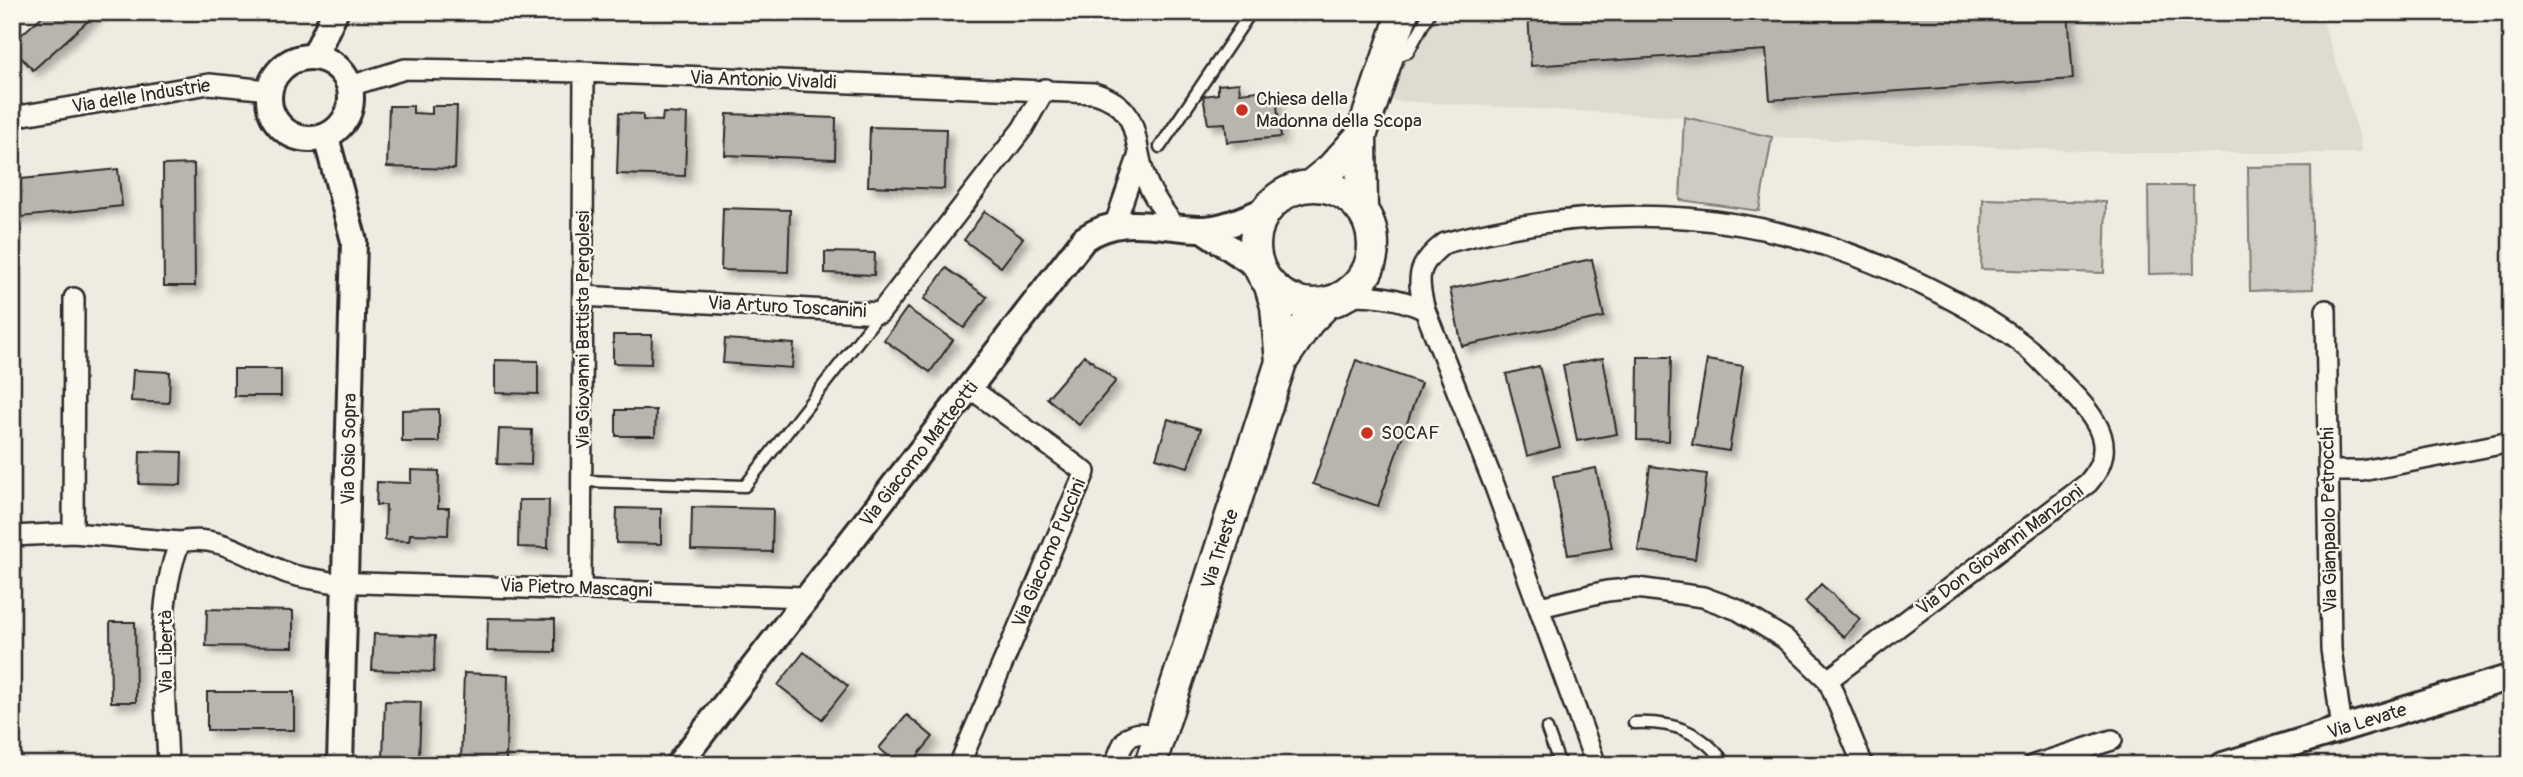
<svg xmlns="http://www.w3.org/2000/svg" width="2523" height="777" font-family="Pangolin,sans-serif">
  <defs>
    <filter id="shadow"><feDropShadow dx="6" dy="6" stdDeviation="3.5" flood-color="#0004"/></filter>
  </defs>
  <rect width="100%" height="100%" fill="#eeebe0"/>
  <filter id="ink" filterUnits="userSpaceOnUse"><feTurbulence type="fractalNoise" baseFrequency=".0143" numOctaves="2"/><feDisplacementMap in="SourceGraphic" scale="14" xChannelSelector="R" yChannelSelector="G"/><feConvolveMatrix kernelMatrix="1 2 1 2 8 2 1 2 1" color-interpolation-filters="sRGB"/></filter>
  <g filter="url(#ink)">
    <path fill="#dedbd1" d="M1412,12H2320L2359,134L2361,153H2131L1772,137L1684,117L1379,100Z"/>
    <path fill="#cecbc2" stroke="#7c7b76" stroke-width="2" d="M1684,117L1772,137L1759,211L1680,200Z
      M2311,166L2313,289L2250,291L2248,167Z
      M2148,186H2193L2194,273L2149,274Z
      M1983,199L2106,202L2104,273L1981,269Z"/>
    <path fill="#b8b5ae" stroke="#2b2b2b" stroke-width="2" filter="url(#shadow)" d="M47,12H98L33,70L12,48V43Z
      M1528,12H2068L2073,79L1770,100L1766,50L1531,66Z
      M1239,83L1240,93L1268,90L1276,98L1281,137L1227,142L1225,123L1208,124L1203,96L1218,94V85Z
      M389,106H413V113L432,114V106H457L455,169L387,167Z
      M619,113L643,114V120L662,121L663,113L687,114L685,176L617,174Z
      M727,114L836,118L835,159L725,155Z
      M870,127L946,129L944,189L868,186Z
      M194,164L195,286H164L163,165Z
      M118,169L122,206L12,218V180Z
      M723,208L790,210L788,272L721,270Z
      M985,211L1023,238L1001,267L964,240Z
      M825,252L875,253L874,275L825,273Z
      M1592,259L1604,317L1462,346L1450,289Z
      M946,268L987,297L964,328L924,299Z
      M907,308L953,340L930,372L884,340Z
      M613,335H652L651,364L613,363Z
      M725,339L794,344L792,368L723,363Z
      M1084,355L1116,381L1079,425L1047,398Z
      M1638,357H1671L1669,441L1637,440Z
      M1603,358L1617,434L1577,441L1563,365Z
      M495,360L538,361V394L495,393Z
      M1356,360L1421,383L1378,506L1313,484Z
      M1707,360L1743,366L1729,451L1692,445Z
      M1539,366L1560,447L1527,456L1506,374Z
      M234,369H281V396H234Z
      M133,370L170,372L169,403L131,401Z
      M439,409V442H402V410Z
      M616,410H656L655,436H616Z
      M1168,419L1201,429L1188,467L1156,458Z
      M499,429L532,430L531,465L497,464Z
      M140,451L182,452L181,485L139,484Z
      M1650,466L1707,474L1695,559L1638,551Z
      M1596,468L1612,548L1568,555L1553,476Z
      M411,470L439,471L438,508H449L448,535L410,534L409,541L385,540L386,505H376L377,482L411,483Z
      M519,500H549L548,548L518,547Z
      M692,507L773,509L772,552L691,550Z
      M617,508L661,509V544L616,543Z
      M1821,584L1860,619L1844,637L1805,602Z
      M207,609L293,611V647L206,646Z
      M488,618L555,619V652L487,651Z
      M110,622H135L136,702H111Z
      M374,634L435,636L434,672L372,670Z
      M804,652L848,686L822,719L778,685Z
      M464,673L508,675L506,760L461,759Z
      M207,692H294V730H207Z
      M385,701L421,702L419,759L383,758Z
      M907,715L933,737L910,765H899L879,748Z"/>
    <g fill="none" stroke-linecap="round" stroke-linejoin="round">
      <defs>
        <path id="service" d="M1394,57L1408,52L1430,12
          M1160,147L1251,12
          M582,481L745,486L880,313
          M1634,723C1672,721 1701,731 1724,762L1720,765
          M1547,729L1560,765"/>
        <path id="minor" d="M350,86L405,69L584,72L1094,93C1141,107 1132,136 1144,174C1150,193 1163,211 1175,226
          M12,117L209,84L269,90
          M1115,224L1139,154
          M1346,295C1375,295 1398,297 1425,310
          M583,296L880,313L1023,128L1045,89
          M2326,310L2331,649L2342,729
          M2328,471H2362L2511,442
          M73,533L74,298
          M12,536L73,533L180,542C221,533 251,560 287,573C301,578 316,579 330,582L807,597
          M581,588L584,72
          M1540,607L1607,591L1637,588L1703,597L1738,610L1785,639L1828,680L1863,765
          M168,765C166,695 153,607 180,542
          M959,765L1085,472L970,388
          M1115,765C1124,738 1128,728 1159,736
          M1596,765L1495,487L1425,310C1416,277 1417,264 1445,243C1612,198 1767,208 1923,285C1960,303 1999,324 2031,351C2045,364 2058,379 2072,393C2099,421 2118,449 2088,483L1828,680
          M2034,765L2112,740"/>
        <path id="tertiary" d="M269 98a41 41 0 1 1 82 0a41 41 0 1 1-82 0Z
          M314,57L335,12
          M326,137L354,241L340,765
          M1202,229L1260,268
          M678,765L1084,239C1121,213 1158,228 1199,229C1220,230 1247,218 1267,209
          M2223,765L2511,677"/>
        <path id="primary" d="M1310,186L1331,169L1361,136
          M1255 245a59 59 0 1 1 118 0a59 59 0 1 1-118 0Z
          M1362,211L1361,136L1403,12
          M1269,283L1276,306L1281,362
          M1150,765L1281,362L1308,322L1328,302"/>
      </defs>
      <use href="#service" stroke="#2b2b2b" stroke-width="15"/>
      <use href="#minor" stroke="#2b2b2b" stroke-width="24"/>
      <use href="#tertiary" stroke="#2b2b2b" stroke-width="30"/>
      <use href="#primary" stroke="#2b2b2b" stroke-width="35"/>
      <use href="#service" stroke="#fbf7ec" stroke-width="10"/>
      <use href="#minor" stroke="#fbf7ec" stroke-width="19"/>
      <use href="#tertiary" stroke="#fbf7ec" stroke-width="24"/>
      <use href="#primary" stroke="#fbf7ec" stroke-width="30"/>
    </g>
  </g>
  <g fill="#c8321e" stroke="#fbf7ec" stroke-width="2.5">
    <circle cx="1242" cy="110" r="7"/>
    <circle cx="1367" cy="433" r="7"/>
  </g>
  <g text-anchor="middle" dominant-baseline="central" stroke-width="5" stroke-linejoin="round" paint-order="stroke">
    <g font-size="19" fill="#2b2b2b" stroke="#fbf7ec">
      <text transform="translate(763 80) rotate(2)">Via Antonio Vivaldi</text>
      <text transform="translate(141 96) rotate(-9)">Via delle Industrie</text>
      <text transform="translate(787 307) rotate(3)">Via Arturo Toscanini</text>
      <text transform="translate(583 330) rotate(-90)">Via Giovanni Battista Pergolesi</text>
      <text transform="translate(349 449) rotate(-89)">Via Osio Sopra</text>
      <text transform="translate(919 454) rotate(-52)">Via Giacomo Matteotti</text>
      <text transform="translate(2329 520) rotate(-91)">Via Gianpaolo Petrocchi</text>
      <text transform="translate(1220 549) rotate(-72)">Via Trieste</text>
      <text transform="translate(2000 550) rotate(-37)">Via Don Giovanni Manzoni</text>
      <text transform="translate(1049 553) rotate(-67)">Via Giacomo Puccini</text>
      <text transform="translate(576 588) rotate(2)">Via Pietro Mascagni</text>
      <text transform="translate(166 652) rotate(-90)">Via Libertà</text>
      <text transform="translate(2367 721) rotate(-17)">Via Levate</text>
    </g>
    <g font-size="19" fill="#2b2b2b" stroke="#fbf7ec" text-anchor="start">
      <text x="1256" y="99">Chiesa della<tspan x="1256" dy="22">Madonna della Scopa</tspan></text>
      <text x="1381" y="433">SOCAF</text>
    </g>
  </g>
  <rect width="2523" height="777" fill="none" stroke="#fbf7ec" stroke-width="42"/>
  <rect x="21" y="21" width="2481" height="735" fill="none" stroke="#2b2b2b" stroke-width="2.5" filter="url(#ink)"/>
</svg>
